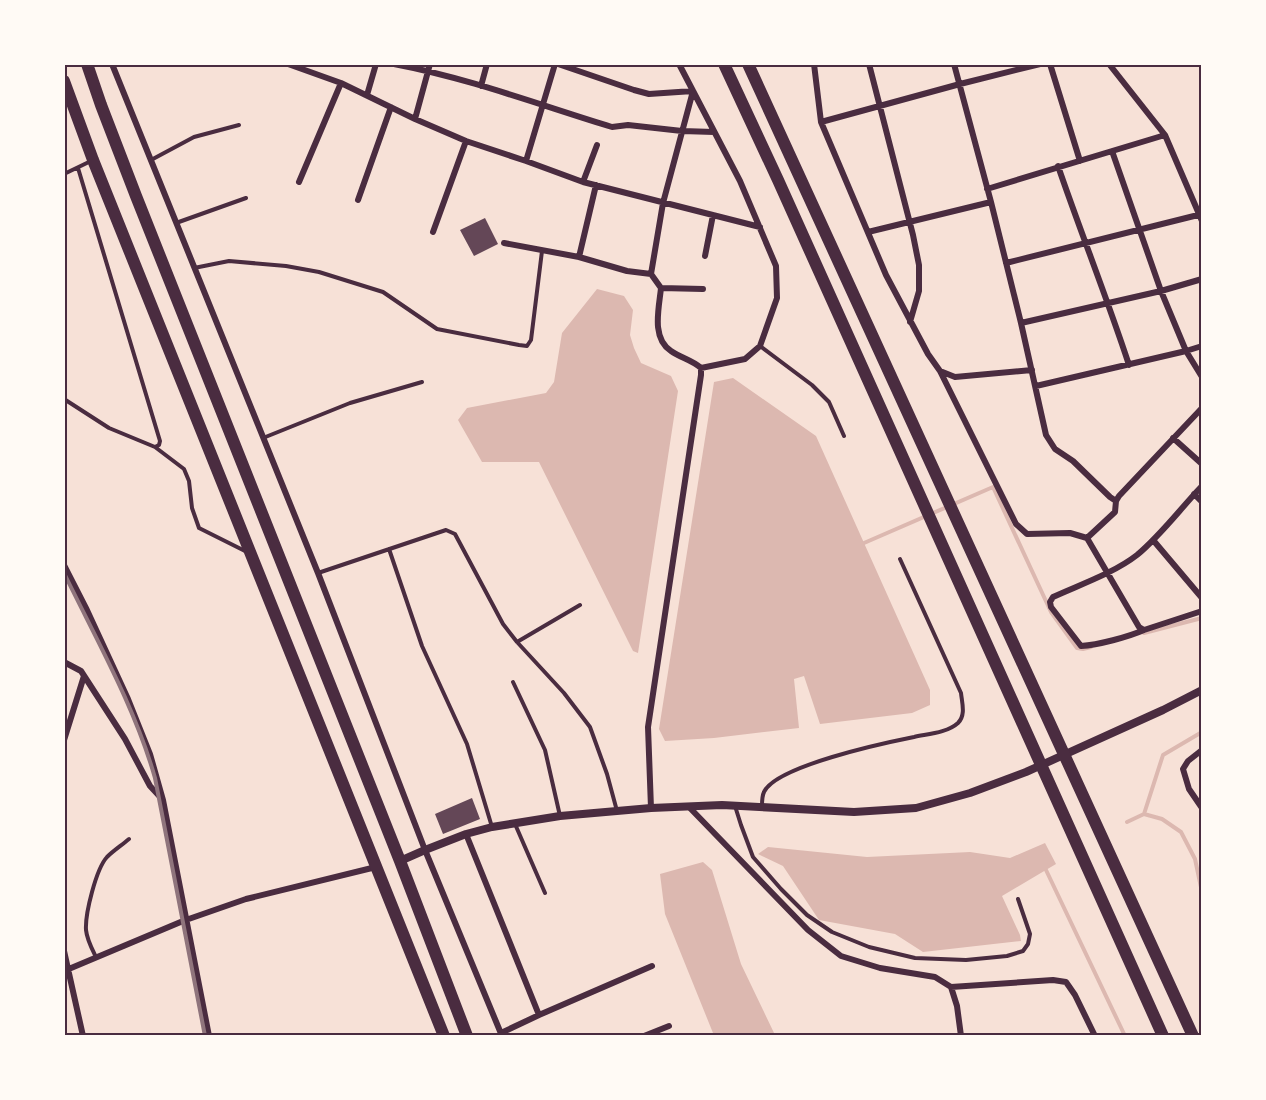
<svg xmlns="http://www.w3.org/2000/svg" width="1266" height="1100" font-family="'Roboto Serif',serif">
  <rect width="100%" height="100%" fill="#f7e1d7"/>
  <path fill="#dcb8b0" d="M597,289L624,296L633,310L630,335L634,348L641,363L671,376L678,391L638,653L633,651L539,462H482L458,420L467,408L546,393L554,382L562,333Z
    M733,378L816,436L930,690V705L912,713L820,724L804,676L794,679L799,728L714,738L665,741L659,729L714,382Z
    M1045,843L1056,864L1002,896L1020,935L1021,941L923,952L895,934L819,920L783,866L758,854L768,847L867,857L970,852L1010,858Z
    M703,862L712,870L741,964L775,1035L715,1036L713,1033L665,914L660,874Z"/>
  <g fill="none" stroke-linecap="round" stroke-linejoin="round">
    <path stroke="#dcb8b0" stroke-width="4" d="M864,543L993,487L1051,612L1077,648L1083,649L1091,647
      M1144,633L1202,618
      M1144,814L1163,755L1202,732
      M1127,822L1144,814L1162,819L1181,832L1195,859L1202,892
      M1046,870L1125,1036"/>
  </g>
  <path fill="#644757" d="M485,218L498,244L474,256L460,230Z
    M472,798L480,819L443,834L435,814Z"/>
  <g fill="none" stroke-linecap="round" stroke-linejoin="round">
    <path stroke="#4a2c40" stroke-width="4" d="M151,160L194,137L239,125
      M64,174L91,161
      M176,223L246,198
      M194,268L229,261L286,266L319,272L383,292L437,329L519,345L527,346L531,340L542,251
      M760,346L812,385L829,402L844,436
      M64,399L109,428L155,447L159,445L160,441L78,168
      M263,438L350,403L422,382
      M155,447L184,469L189,481L192,508L199,528L245,551
      M389,549L422,646L467,744L492,827
      M318,573L446,530L455,534L503,624L517,642L564,693L590,727L607,774L617,811
      M517,642L580,605
      M513,682L545,750L560,816
      M735,806L741,825L753,857L781,889L807,915L832,932L869,947L915,958L966,960L1007,956L1023,951L1028,944L1030,934L1018,899
      M762,806C762,802 762,796 764,792C776,766 884,743 914,737C927,734 947,733 958,723C966,715 962,703 961,693L900,559
      M515,824L545,893
      M96,957C92,949 87,940 86,930C85,914 96,869 107,857C113,851 122,845 129,839"/>
    <path stroke="#4a2c40" stroke-width="6" d="M112,64L318,573L425,850L502,1036
      M288,64L341,83L415,119L466,141L526,161L583,182L760,227
      M394,64C468,78 540,105 612,127L628,125L682,131L714,132
      M558,64L634,90L649,94L693,91L663,203L651,274
      M679,64L740,181L776,266L777,298L760,346L745,359L701,368
      M814,64L821,122L886,275L928,354L940,371L955,377L1032,370
      M869,64L913,235L919,265V291L910,322
      M954,64L991,202L1021,323L1046,435L1055,449L1073,461L1110,497L1116,501
      M1050,64L1080,161
      M1109,64L1165,135L1202,221
      M481,86L487,64
      M367,95L376,64
      M415,119L430,64
      M821,122L960,84L1040,64
      M1112,151L1161,291L1186,351L1202,377
      M526,161L555,64
      M1058,166C1081,233 1107,298 1129,365
      M299,182L341,83
      M583,182L597,145
      M987,189L1165,135
      M358,200L391,107
      M433,232L466,141
      M868,232L991,202
      M504,243L579,257L627,271L651,274L661,288C659,308 651,338 671,351C681,358 692,360 701,368V375L648,727L651,808
      M705,256L713,215
      M579,257L596,185
      M1006,263L1202,214
      M661,288L703,289
      M1021,323L1161,291L1202,279
      M940,371L1016,524L1027,534L1070,533L1087,538L1139,627L1144,630L1202,611
      M1036,386L1186,351L1202,346
      M1173,438L1202,464
      M1194,494L1202,502
      M1087,538L1115,512L1116,501L1119,496L1202,408
      M1153,540L1202,598
      M64,565L86,608L128,699L150,754L163,800L209,1036
      M1144,630C1128,637 1098,645 1081,646L1051,607L1050,602L1053,597C1079,585 1114,573 1137,555C1161,535 1180,509 1202,486
      M64,662L81,671L125,739L150,786L162,799
      M64,740L84,676
      M1202,750L1188,761L1183,769L1189,789L1202,808
      M689,807L808,930L841,956L880,968L935,977L951,987L957,1006L961,1036
      M466,834L539,1015
      M64,951L83,1036
      M64,971L183,921L246,899L376,867
      M951,987L1053,980L1066,982L1075,995L1095,1036
      M501,1033L539,1015L652,966
      M644,1036L669,1026"/>
    <path stroke="#4a2c40" stroke-width="8" d="M400,861L425,850L466,834L492,827L560,816L651,808L722,805L854,812L916,808L970,793L1026,772L1163,710L1202,690"/>
    <path stroke="#4a2c40" stroke-width="12" d="M87,64L101,105L136,196L400,861L467,1036
      M64,81L93,160L444,1036"/>
    <path stroke="#4a2c40" stroke-width="12" d="M724,64L778,180L1163,1036
      M748,64L1193,1036"/>
    <path stroke="#8f747c" stroke-width="4" d="M64,573C96,639 135,707 155,778L205,1036"/>
  </g>
  <rect width="1266" height="1100" fill="none" stroke="#fffaf5" stroke-width="132"/>
  <rect x="66" y="66" width="1134" height="968" fill="none" stroke="#4a2c40" stroke-width="2"/>
</svg>
